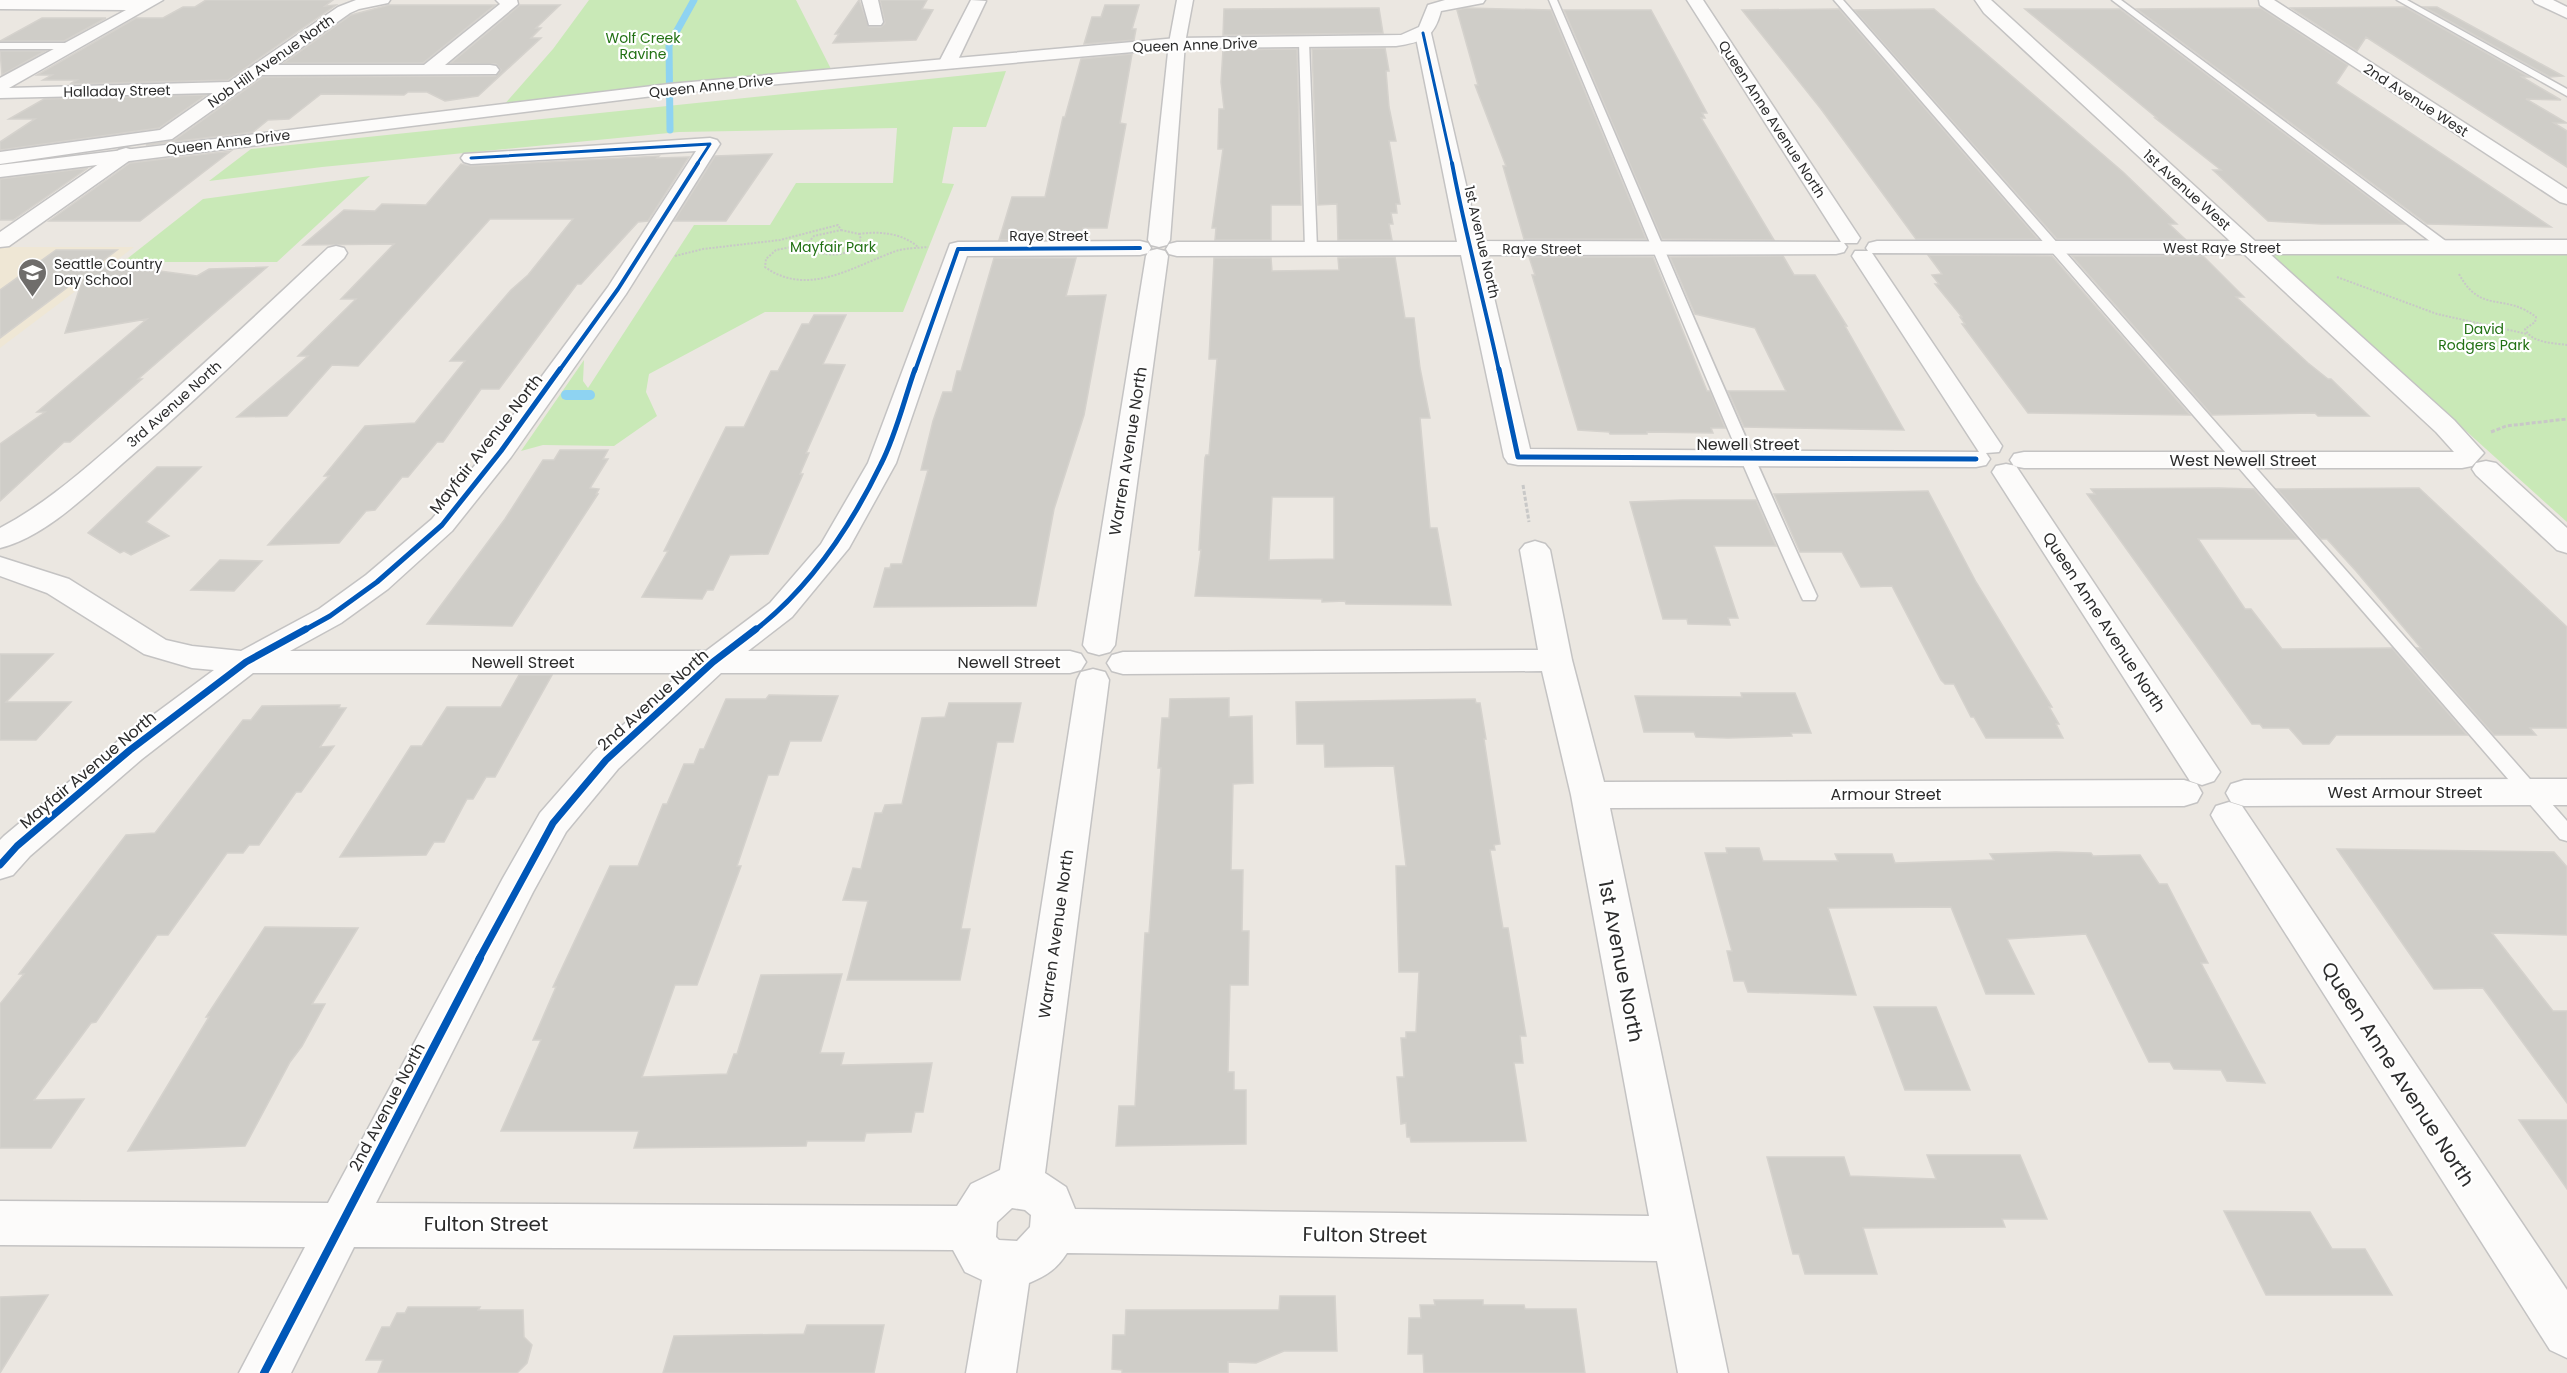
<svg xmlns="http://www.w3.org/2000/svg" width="2567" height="1373" font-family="Poppins,sans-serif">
  <rect width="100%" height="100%" fill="#ebe7e1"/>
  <path fill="#efe7d5" d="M0,247H134L0,348Z"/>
  <path fill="#c9e9b7" d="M589,0H796L831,69L502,107L553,49Z
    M1006,71L986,127H953L942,183L954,184L903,312H765L649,374L646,392L657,416L614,446L543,445L521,451L584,360L583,381L588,388L694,225H770L796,183H893L897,128L679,132L322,167L209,181L251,149Z
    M370,176L277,262H123L203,199Z
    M2567,254V522L2271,255Z"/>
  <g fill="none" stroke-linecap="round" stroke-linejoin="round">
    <path stroke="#8ed3f2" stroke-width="7" d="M670,130L669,45L694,0"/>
    <path stroke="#8ed3f2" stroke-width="10" d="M566,395H590"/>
  </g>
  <path fill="#cfcdc8" stroke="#d5d2cd" stroke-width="1.5" fill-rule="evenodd" d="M206,0H333L325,6L336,5L228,80L70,84L77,80H43L52,75H37L136,18H163L183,7H195Z
    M859,0L869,27H881L885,23L880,0H927L922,9L933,10L916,40L833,43L839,34H835Z
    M389,5H495L423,63H284L351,15Z
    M520,5H560L536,28H541L531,38H541L478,96L445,101L427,92H408L404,95L321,94L289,119L268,120L253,132L146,145L173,141L263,77L496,76L501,70L496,64L451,63Z
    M1105,5H1139L1132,29H1136L1134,40L1084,44L1092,17H1101Z
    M2405,7L2529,77H2522L2561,100L2526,99L2567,123H2554L2567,131V167L2366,37L2357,51L2291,8Z
    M2424,7H2437L2563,76L2550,77Z
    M1379,8L1383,33L1223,35L1224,9Z
    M1466,8L1551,10L1646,239H1524L1503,166H1506L1475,85H1478L1457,10Z
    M2261,8L2348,65L2336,83L2551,227L2427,224L2137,9Z
    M1839,9L2038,239H1916L1821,109L1742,10Z
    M1934,9L2123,172L2177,224H2169L2185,239H2057L1854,10Z
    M2025,9H2120L2404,224H2321L2268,221L2213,170H2221L2155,118H2157Z
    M1564,10H1651L1707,113H1702L1705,118H1701L1774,240L1662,239Z
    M42,18H106L64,41H0Z
    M1385,48L1389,71H1386L1389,107L1396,141H1389L1400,204H1396L1397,213H1391L1393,224H1389L1392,240H1338L1337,204L1318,205L1312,49Z
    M1297,49L1301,205H1271V240H1215L1216,228H1212L1223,149H1218L1219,109H1224L1221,82L1223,50Z
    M0,51H45L2,75Z
    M1132,54L1120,123L1126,124L1107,228H1083L1080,239L999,240L1012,197H1045L1063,117H1065L1081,59Z
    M206,95L159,128L0,150V142L35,119H9L44,99Z
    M231,151L140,221H49L130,163Z
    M772,154L726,221H674L715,156Z
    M659,156L657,158L689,157L648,221L638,222L581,284H577L499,389H481L443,442H437L408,477H402L375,510L366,511L339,543L268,545L329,476H324L365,426L415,423L465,361H450L511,290L528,275L573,219H490L358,366L332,365L287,416L237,417L308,356H298L356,299H341L394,244L303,245L344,210L375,211L382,204L426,205L461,164L471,166Z
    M88,168L13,220H0V179Z
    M56,250H117L100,263L197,276L209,269L267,267L138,379H142L70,442H64L0,501V444L45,412H37L147,319L65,333L84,275L0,338V290Z
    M1928,255L2052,256L2190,415L2028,413L1962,324H1965L1960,317H1962L1935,284H1939L1932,275L1942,274Z
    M1783,256L1794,275H1815L1847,326H1845L1904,430L1744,427L1728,391H1786L1755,328L1695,314L1670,257Z
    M2072,256H2203L2244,297H2236L2308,363L2328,379H2331L2369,416H2318L2315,413L2212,415Z
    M1395,257L1405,318H1414L1420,368L1430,418H1420L1430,528H1437L1451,605L1346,604L1345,601L1322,602V599L1195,596L1201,550H1199L1205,458L1206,455H1209L1217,359H1209L1214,258H1271L1272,271L1339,270L1338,258ZM1272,497H1334V559L1269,560Z
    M1529,257H1653L1707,391H1710L1725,428H1711L1713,433L1647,432V434H1610L1609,432L1578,430L1532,275H1535Z
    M994,258H1076L1066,296L1106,295L1084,415L1054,509L1036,606L874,607L885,568H890L891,564H902L928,470H921L933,421L943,392H952L957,371H961Z
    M814,315H846L823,364L845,365L806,453H809L800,474H803L768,554L730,555L713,590H707L702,599L642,597L668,551H664L726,427H744L771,371H778L802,324H809Z
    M560,450H608L603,459H608L590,488L599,489L596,494H598L512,626L427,624L505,519L543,460H554Z
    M157,467H201L146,522L169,536L131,555L124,551L120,553L88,533Z
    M2219,488L2254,489L2298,539H2198L2245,609H2251L2282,649L2392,648L2467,735H2336L2329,744H2303L2289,728H2263L2260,724H2252L2087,494H2095L2091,489Z
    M2419,488L2567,627V728H2530L2536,735H2494L2417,648H2421L2356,571L2327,539H2321L2277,489Z
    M1928,491L1976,582L2052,707H2049L2059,724H2056L2063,738H1986L1974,717H1971L1954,684H1945L1941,680L1892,586L1861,587L1842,552H1800L1774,494Z
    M1682,500H1756L1776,546H1714L1738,618H1728L1730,625L1688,624L1687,619H1663L1630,502Z
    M220,560L262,561L234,591L191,590Z
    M0,654H53L6,702H71L36,740H0Z
    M519,675H552L495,777H486L473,799H467L444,842H434L426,855L340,857L411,746H422L447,707H501Z
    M1741,693H1795L1811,733H1791L1792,736L1728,738L1696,737L1694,732H1644L1635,696L1742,697Z
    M769,695L838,696L821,741H790L778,775H768L737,866H741L697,985H675L642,1077L727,1074L734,1054H737L761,975L842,974L820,1053H844L841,1065L932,1063L923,1112H915L911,1132L866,1133L864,1141H807L806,1146L634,1148L639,1131H501L541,1040H533L556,987H553L610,866H638L663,804H667L684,764H694L700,749H704L726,699H766Z
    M1229,698V717L1252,716L1253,783L1233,784L1231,870H1243L1242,931H1249L1248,985H1230L1228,1072H1234V1090H1246V1144L1116,1146L1119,1106H1135L1145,933H1149L1161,768H1158L1162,718H1169L1170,699Z
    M1475,699L1476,703H1480L1486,739H1484L1500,844L1494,845L1495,850H1490L1503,928H1508L1526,1036H1520L1523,1063H1514L1526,1141L1411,1142L1410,1137H1407L1406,1123L1401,1124L1397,1077H1404L1401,1038H1406V1032H1416L1419,972H1399L1396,866H1406L1394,766L1325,767L1324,744H1297L1296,702Z
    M949,703H1021L1013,742H997L961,929H970L960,980H847L868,901L843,900L853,868L861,869L875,813H882L885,805L902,804L922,718L945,717Z
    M340,705L339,708H346L320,747L334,746L301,792H296L259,845H249L243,853H227L168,935H157L96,1022L91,1023L34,1100L84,1099L51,1148H0V1004L24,974H19L126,835L155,833L243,720H251L262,706Z
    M1726,848H1759L1763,861H1838L1835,854H1892L1895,863L1994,860L1990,854L2056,852L2091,853L2093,856L2140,855L2159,884H2167L2208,963H2201L2265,1083L2227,1081L2221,1070L2174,1069L2170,1062H2149L2086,934L2007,939L2034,994H1986L1951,907L1828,908L1856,995L1748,992L1744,981H1734L1727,951H1732L1705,853H1727Z
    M2337,849L2554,852L2567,867V935L2492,933L2553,1011H2567V1103L2483,988L2434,989Z
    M265,927L358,928L312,1004H325L302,1046L290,1062L245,1146L128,1151L209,1017H206Z
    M1874,1007H1936L1970,1090H1905Z
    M2519,1120H2567V1189Z
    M1927,1155H2020L2047,1219H2002L2005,1227L1863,1228L1877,1274H1805L1799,1254H1793L1767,1157H1844L1850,1176L1936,1179Z
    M2224,1211L2310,1212L2332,1249H2365L2392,1295H2266Z
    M48,1295L0,1373V1297Z
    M1280,1296H1335L1337,1351H1284L1256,1363L1228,1362V1373H1122V1370L1112,1369L1113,1335H1125L1126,1310H1279Z
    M1434,1300H1483V1305H1524L1525,1309H1576L1585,1373H1424L1423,1354H1408L1409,1318H1421L1420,1305H1435Z
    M408,1307H480L478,1310H523L524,1337L532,1345L527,1363L517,1373H378L383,1360H366L382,1327H390L397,1313H405Z
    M807,1325H884L874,1373H663L674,1336L804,1334Z"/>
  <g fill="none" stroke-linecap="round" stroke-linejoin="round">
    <defs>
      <path id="lane" d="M1549,0H1557C1644,199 1726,399 1817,596L1815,600H1803L1801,596C1712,399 1633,199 1549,0Z
        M1834,0H1843L2567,821V841L2560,839Z
        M2112,0H2121L2451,245V251H2443Z
        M2397,0H2407L2567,89V96Z
        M1304,39L1309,42L1317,249L1311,253L1305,249L1299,42Z
        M0,43H71L76,46L71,49H0Z"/>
      <path id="street" d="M0,0H163L9,88L229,82L338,7L356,0H390L388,3L359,9L350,13L277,65H424L500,4L496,0H517L518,4L445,65H490L496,66L499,70L496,74L262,75L172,139L0,164V152L160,130L213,93L0,98V78L126,10L0,9Z
        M862,0H878L883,22L881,25H869Z
        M971,0L986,1L956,64L953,68H941L938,64Z
        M1177,0H1193L1185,43L1170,240L1167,245L1159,247L1151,245L1148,240L1169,43Z
        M1687,0H1703L1860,238L1857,243H1844L1847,247L1844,252L1836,254L1484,255L1530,449L1979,452L1852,256L1855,251H1868L1866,248L1869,243L1877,241H2230L1984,13L1975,0H1991L2255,241L2567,240V254H2270L2454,420L2484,453L2472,466L2462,468H2024L2014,466L2010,460L2014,454L2024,452H2454L2436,432L2244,254L1872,253L2002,446L1999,452L1986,453L1990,459L1986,465L1976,467L1518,465L1508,463L1504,457L1461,255L1177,256L1169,254L1166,249L1169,244L1177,242H1457L1415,33L1423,28L1431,33L1479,241L1841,242Z
        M2259,0H2274L2567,189V204L2560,202L2260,5Z
        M710,138L717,140L720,144L626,294L511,457L452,531L388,589L341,623L290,651H706L770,603L821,544L868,463L950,244L958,242L1140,241L1148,243L1151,248L1148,253L1140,255L967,256L896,463L849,548L792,617L748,651H1070L1081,654L1086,662L1081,670L1070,673H721L618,769L566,832L533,892L376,1203L957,1206L971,1184L1000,1170L1077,680L1081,672L1093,669L1105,672L1109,680L1045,1173L1066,1187L1075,1209L1649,1216L1571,795L1542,671L1123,674L1112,671L1107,663L1112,655L1123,652L1538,650L1520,550L1525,544L1535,541L1545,544L1550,550L1572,660L1604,782L2184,780L2197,784L2202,793L2197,802L2184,806L1610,808L1728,1373H1678L1657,1261L1067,1253C1057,1269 1046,1276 1029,1283L1016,1373H966L982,1280L965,1272L953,1250L354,1247L291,1373H239L305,1247L0,1245V1201L328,1203L503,878L540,813L594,751L681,673H253L142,759L30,856L13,875L0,879V840L4,836L118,741L214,670L192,668L144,654L47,593L0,576V557L69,579L166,640L192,646L241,651L319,609L366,575L432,519L491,445L608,287L696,151L471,164L464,162L461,158L464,154ZM1012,1208L1025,1210L1031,1215L1030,1227L1017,1241L999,1240L996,1237L997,1222Z
        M126,148L133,150L136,154L133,158L9,246L0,247V232L119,150Z
        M336,246L344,248L347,253L344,258C271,327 199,398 123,463C89,493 45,537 0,548V528C46,504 86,468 125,434C194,374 261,311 328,248Z
        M1157,249L1165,251L1168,256L1115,645L1110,652L1099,655L1088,652L1083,645L1146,256L1149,251Z
        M2486,461L2496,463L2567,528V553L2557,550L2476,475L2472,469L2476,463Z
        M2006,464L2016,466L2220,772L2214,781L2202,785L2190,781L1992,472L1996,466Z
        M2567,779V805L2244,806L2231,802L2226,793L2231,784L2244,780Z
        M2229,802L2242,806L2567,1290V1358L2550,1350L2216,824L2211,815L2216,806Z"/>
      <path id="secondary" d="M1445,0H1485L1483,3L1441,11C1434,38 1423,42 1396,46L1177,48L669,94L0,177V165L669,84L1177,38L1401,35L1419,27L1428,5Z
        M2533,0H2553L2567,7V18L2535,3Z"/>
    </defs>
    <use href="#lane" stroke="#c4c3c3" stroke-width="3"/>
    <use href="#street" stroke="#c4c3c3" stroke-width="3"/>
    <use href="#secondary" stroke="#c4c3c3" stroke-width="3"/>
    <path stroke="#c8c8c7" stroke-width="2" stroke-dasharray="2 1.5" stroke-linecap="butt" d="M841,230L859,234L861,239C851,259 825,257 807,248V244L814,236Z
      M859,234C880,231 902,233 918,247
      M807,244L776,250L766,259L765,267C808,298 854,266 896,251C906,248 918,248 928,247
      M675,256L703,249L780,240L838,225L841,230
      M2459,274C2481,315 2504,292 2536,317L2535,322L2525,329C2531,343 2554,343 2567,345
      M2337,277L2437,314L2527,334"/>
    <path stroke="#c8c8c7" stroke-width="3" stroke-dasharray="4 2" stroke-linecap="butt" d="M2491,432L2506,426L2567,419
      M1523,485L1529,522"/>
    <use href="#lane" fill="#fcfbfa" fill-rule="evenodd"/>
    <use href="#street" fill="#fcfbfa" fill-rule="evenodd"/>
    <use href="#secondary" fill="#fcfbfa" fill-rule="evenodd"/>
    <defs>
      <path id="cycleway-far4" d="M1423,33L1452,164
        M471,158L710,144L697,164"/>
      <path id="cycleway-far3" d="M1452,163C1465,233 1484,301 1499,371
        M559,371L618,289L698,163
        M915,371L958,249L1140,248"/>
      <path id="cycleway-far2" d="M1499,369L1518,457L1976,459
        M303,631L330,616L377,582L442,525L501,451L560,369
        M754,631C810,588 850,528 881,464C896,435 904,400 915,369"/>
      <path id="cycleway-far1" d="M0,865L17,846L130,750L246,662L306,629
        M479,959L553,823L606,760L713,662L756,629"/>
      <path id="cycleway" d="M264,1373L480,958"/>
    </defs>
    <use href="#cycleway-far4" stroke="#fff" stroke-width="5"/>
    <use href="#cycleway-far3" stroke="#fff" stroke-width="6"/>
    <use href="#cycleway-far2" stroke="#fff" stroke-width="8"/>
    <use href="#cycleway-far1" stroke="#fff" stroke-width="10"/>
    <use href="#cycleway" stroke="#fff" stroke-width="12"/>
    <use href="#cycleway-far4" stroke="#0057b8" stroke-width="3"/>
    <use href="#cycleway-far3" stroke="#0057b8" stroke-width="4"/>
    <use href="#cycleway-far2" stroke="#0057b8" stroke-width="5"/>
    <use href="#cycleway-far1" stroke="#0057b8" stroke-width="7"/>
    <use href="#cycleway" stroke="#0057b8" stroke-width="8"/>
  </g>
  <defs>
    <symbol id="school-pin" viewBox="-11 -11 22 30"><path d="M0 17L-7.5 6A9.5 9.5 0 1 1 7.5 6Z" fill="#6f6d6b" stroke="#fff"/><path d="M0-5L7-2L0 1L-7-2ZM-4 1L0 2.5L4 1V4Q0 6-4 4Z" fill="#fff"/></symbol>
  </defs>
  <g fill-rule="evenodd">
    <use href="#school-pin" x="16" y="256" width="33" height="45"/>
  </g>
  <g text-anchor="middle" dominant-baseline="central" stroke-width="4.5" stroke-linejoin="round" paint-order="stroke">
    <g font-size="14" fill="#227114" stroke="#fff">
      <text x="643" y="38">Wolf Creek<tspan x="643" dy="16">Ravine</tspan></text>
      <text x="833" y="247">Mayfair Park</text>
      <text x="2484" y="329">David<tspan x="2484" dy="16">Rodgers Park</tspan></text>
    </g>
    <g font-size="14" fill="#2c2c2c" stroke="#fff">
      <text transform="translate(1195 45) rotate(-2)">Queen Anne Drive</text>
      <text transform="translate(271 61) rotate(-35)">Nob Hill Avenue North</text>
      <text transform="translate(711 86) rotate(-6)">Queen Anne Drive</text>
      <text transform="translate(117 91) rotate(-1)">Halladay Street</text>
      <text transform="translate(2416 100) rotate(33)">2nd Avenue West</text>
      <text transform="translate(1772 119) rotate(57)">Queen Anne Avenue North</text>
      <text transform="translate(228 142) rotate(-7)">Queen Anne Drive</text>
      <text transform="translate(2187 190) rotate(42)">1st Avenue West</text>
      <text x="1049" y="236">Raye Street</text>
      <text transform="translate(1482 242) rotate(77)">1st Avenue North</text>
      <text x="2222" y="248">West Raye Street</text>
      <text x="1542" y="249">Raye Street</text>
      <text transform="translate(174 404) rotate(-42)">3rd Avenue North</text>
    </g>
    <g font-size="14" fill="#2c2c2c" stroke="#fff" text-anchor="start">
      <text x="54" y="264">Seattle Country<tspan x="54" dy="16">Day School</tspan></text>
    </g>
    <g font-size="16" fill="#2c2c2c" stroke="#fff">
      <text transform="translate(486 444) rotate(-52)">Mayfair Avenue North</text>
      <text x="1748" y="444">Newell Street</text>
      <text transform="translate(1128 451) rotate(-81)">Warren Avenue North</text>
      <text x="2243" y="460">West Newell Street</text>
      <text transform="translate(2104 622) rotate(57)">Queen Anne Avenue North</text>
      <text x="523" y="662">Newell Street</text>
      <text x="1009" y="662">Newell Street</text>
      <text transform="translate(653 700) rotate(-42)">2nd Avenue North</text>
      <text transform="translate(88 770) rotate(-40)">Mayfair Avenue North</text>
      <text x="2405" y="792">West Armour Street</text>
      <text x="1886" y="794">Armour Street</text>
      <text transform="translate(1056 934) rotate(-82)">Warren Avenue North</text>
      <text transform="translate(387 1107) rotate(-62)">2nd Avenue North</text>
    </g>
    <g font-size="20" fill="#2c2c2c" stroke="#fff">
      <text transform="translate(1621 961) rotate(79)">1st Avenue North</text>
      <text transform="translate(2398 1074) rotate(57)">Queen Anne Avenue North</text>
      <text x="486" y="1224">Fulton Street</text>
      <text transform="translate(1365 1235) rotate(1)">Fulton Street</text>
    </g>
  </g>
</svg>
